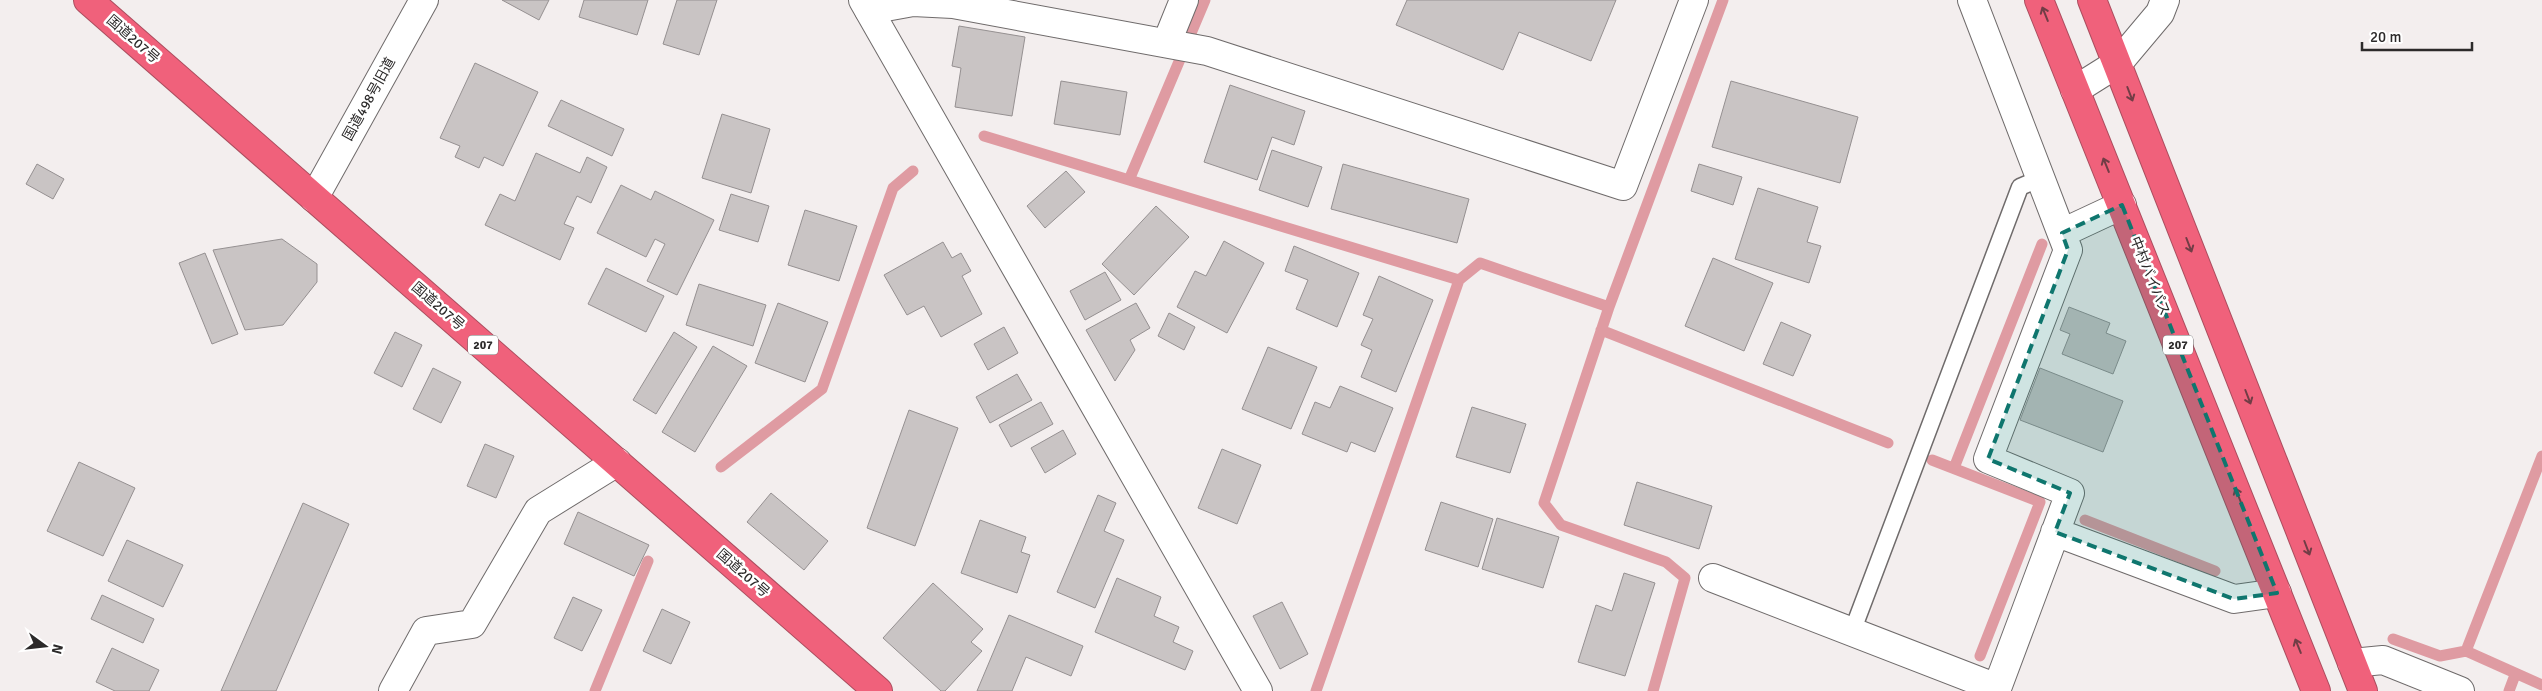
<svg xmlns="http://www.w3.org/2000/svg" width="2542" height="691" font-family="Signika,'Noto Sans JP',sans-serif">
  <rect width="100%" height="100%" fill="#f3eeee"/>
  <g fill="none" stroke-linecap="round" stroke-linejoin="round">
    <path stroke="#df9ba2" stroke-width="11" d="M984,136L1459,280
      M1129,180L1205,0
      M1601,330L1888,443
      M2542,456L2466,651L2542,685
      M1932,460L2040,502L1980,656
      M721,467L822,389L893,188L913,171
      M1954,468L2042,244
      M2085,520L2215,571
      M2393,639L2440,656L2466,651
      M595,691L648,561
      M1316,691L1459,280L1480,263L1609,307
      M1653,691L1685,578L1666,562L1561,525L1544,503L1609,307L1723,0
      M2509,691L2515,675"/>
  </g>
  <path fill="#c9c4c4" stroke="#959091" d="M502,0H549L539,20Z
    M584,0H648L637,35L579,17Z
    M677,0H717L699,55L663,44Z
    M1407,0H1616L1591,61L1519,32L1503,70L1396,25Z
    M959,26L1025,37L1012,116L955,107L961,68L952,66Z
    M475,63L538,92L503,166L484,157L479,168L455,157L460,146L440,138Z
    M1061,81L1127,92L1120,135L1054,124Z
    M1731,81L1858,117L1840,183L1712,147Z
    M1230,85L1305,111L1294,145L1272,137L1257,180L1204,162Z
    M561,100L624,129L612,156L548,126Z
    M722,114L770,129L751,193L702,178Z
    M1272,150L1322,167L1308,207L1259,190Z
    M536,153L580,173L587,157L607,167L591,203L577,196L564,224L574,228L560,260L485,225L500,194L515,201Z
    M37,164L64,179L53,199L26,184Z
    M1343,164L1469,199L1457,243L1331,209Z
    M1699,164L1742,177L1733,205L1691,191Z
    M1066,171L1085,192L1045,228L1027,206Z
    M621,185L651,200L655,191L714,220L677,295L647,281L665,244L655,239L646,257L597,233Z
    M1758,188L1818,207L1807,242L1821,246L1809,283L1735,259Z
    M731,194L769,206L758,242L719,230Z
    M1156,206L1189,237L1134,295L1102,264Z
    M805,210L857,226L839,281L788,265Z
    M282,239L317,264V282L283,325L245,330L213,250Z
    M1224,241L1264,263L1227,333L1177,307L1195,271L1206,276Z
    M943,242L952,258L961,253L971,271L962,276L982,314L941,337L924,306L907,315L884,275Z
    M1294,246L1359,273L1337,327L1296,309L1308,280L1285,271Z
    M205,253L238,334L212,344L179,263Z
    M1713,258L1773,283L1744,351L1685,326Z
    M606,268L664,296L646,332L588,304Z
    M1105,272L1121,300L1085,320L1070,291Z
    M1379,276L1433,300L1396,392L1361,377L1372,350L1361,345L1373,319L1363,315Z
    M699,284L766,305L753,346L686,325Z
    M778,303L828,322L805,382L755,363Z
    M1136,303L1150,328L1130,340L1135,350L1115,381L1086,330Z
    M2069,307L2110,323L2106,333L2126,341L2113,374L2062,354L2070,334L2060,330Z
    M1169,313L1195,327L1184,350L1158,336Z
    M1781,322L1811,335L1793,376L1763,364Z
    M1004,327L1018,353L988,370L974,344Z
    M395,332L422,345L402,387L374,373Z
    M674,332L697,347L656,414L633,400Z
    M713,346L747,366L695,452L662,432Z
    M1268,347L1317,367L1291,429L1242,409Z
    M433,368L461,382L441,423L413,409Z
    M2040,368L2123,401L2103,452L2020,420Z
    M1017,374L1032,400L990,423L976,397Z
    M1340,386L1393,408L1375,452L1351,442L1347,452L1302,434L1315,402L1330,408Z
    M1041,402L1053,424L1011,447L999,425Z
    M1472,407L1526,424L1510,473L1456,457Z
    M909,410L958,428L915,546L867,528Z
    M1063,430L1076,454L1045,473L1031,448Z
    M485,444L514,456L496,498L467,486Z
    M1222,449L1261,465L1237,524L1198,508Z
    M79,462L135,488L103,556L47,531Z
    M1637,482L1712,506L1699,549L1624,525Z
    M771,493L828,541L804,570L747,522Z
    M1098,495L1116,503L1104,531L1124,540L1095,608L1057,592Z
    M1441,502L1493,519L1478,567L1425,550Z
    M303,503L349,524L276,691H221Z
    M578,512L649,545L634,576L564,544Z
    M1497,518L1559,537L1543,588L1482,569Z
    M980,520L1026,537L1021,552L1030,555L1017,593L961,573Z
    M127,540L183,565L163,607L108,581Z
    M1624,573L1655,583L1625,676L1578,662L1596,605L1612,611Z
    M1117,578L1161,597L1154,616L1179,627L1173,642L1193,651L1185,670L1095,632Z
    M933,583L983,629L971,642L982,651L945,691H941L883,638Z
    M102,595L154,619L143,643L91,619Z
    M573,597L602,610L582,651L554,638Z
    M1282,602L1308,654L1280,669L1253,616Z
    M662,609L690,622L671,664L643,651Z
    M1009,615L1083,646L1071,676L1026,657L1012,691H977Z
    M112,648L159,670L149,691H115L96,682Z"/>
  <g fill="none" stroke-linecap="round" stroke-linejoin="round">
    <defs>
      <path id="lane" d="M1852,632L2020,187L2041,178"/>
      <path id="street" d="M1972,0L2068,250L1988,459L2070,493L1996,691
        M869,10L913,2L953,4L1207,51L1623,186L1694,0
        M1167,42L1184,0
        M2075,90L2118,63L2160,13L2165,0
        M2062,233L2122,205
        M2055,532L2234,599L2277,593
        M1713,578L1997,688
        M2352,663L2383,660L2460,691
        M393,691L426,631L472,624L538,511L617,462"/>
      <path id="secondary" d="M863,0L1258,691
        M314,198L424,0"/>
      <path id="highway" d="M88,0L878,691
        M2039,0L2316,691
        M2092,0L2363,691"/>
    </defs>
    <use href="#lane" stroke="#6f6b6b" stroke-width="19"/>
    <use href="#street" stroke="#6f6b6b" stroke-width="30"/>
    <use href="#secondary" stroke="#6f6b6b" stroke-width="30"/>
    <use href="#highway" stroke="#ab4e5f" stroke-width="30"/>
    <use href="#lane" stroke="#fff" stroke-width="16"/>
    <use href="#street" stroke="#fff" stroke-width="28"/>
    <use href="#secondary" stroke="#fff" stroke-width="28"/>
    <use href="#highway" stroke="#f0617b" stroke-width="28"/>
  </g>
  <defs><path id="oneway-shaft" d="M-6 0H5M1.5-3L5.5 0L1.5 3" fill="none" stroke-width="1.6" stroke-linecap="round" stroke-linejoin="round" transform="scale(1.25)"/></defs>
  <g stroke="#713d46">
    <use href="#oneway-shaft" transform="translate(2045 14) rotate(-112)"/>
    <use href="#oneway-shaft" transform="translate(2130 94) rotate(69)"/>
    <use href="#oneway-shaft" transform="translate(2106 165) rotate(-112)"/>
    <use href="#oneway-shaft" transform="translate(2189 245) rotate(69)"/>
    <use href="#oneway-shaft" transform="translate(2248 397) rotate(69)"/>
    <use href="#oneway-shaft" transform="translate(2238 495) rotate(-112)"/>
    <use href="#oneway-shaft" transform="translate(2307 548) rotate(69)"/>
    <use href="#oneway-shaft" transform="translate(2298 646) rotate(-112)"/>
  </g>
  <path fill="#0f766e" fill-opacity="0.2" stroke="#0f766e" stroke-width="4" stroke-dasharray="10 6" stroke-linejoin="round" d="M2122,205L2277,593L2234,599L2055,532L2070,493L1988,459L2068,250L2062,233Z"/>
  <g text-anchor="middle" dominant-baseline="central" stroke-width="5" stroke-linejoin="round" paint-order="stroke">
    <g fill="#fff" stroke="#6b6a6a" stroke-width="1">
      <rect x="468" y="335.5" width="30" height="19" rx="4"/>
      <rect x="2163" y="335.5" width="30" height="19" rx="4"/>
    </g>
    <g font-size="12" font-weight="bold" fill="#2c2a2a">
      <text x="483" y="345">207</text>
      <text x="2178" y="345">207</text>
    </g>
    <g font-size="14" fill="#2c2a2a" stroke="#fff">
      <text transform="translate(133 39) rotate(41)">国道207号</text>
      <text transform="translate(369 99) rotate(-61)">国道498号旧道</text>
      <text transform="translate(2150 276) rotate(68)">中村バイパス</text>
      <text transform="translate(438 306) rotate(41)">国道207号</text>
      <text transform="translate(743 573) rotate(41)">国道207号</text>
    </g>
  </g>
  <g transform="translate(45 646) rotate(105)" stroke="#ffffff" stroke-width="4" paint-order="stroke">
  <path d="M0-4L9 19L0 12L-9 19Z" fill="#2c2a2a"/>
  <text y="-8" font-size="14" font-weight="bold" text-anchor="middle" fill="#2c2a2a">N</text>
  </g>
  <path d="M2362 42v8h110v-8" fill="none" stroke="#2c2a2a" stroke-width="2.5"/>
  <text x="2370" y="42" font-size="15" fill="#2c2a2a" stroke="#ffffff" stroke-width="4" paint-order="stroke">20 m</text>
</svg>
